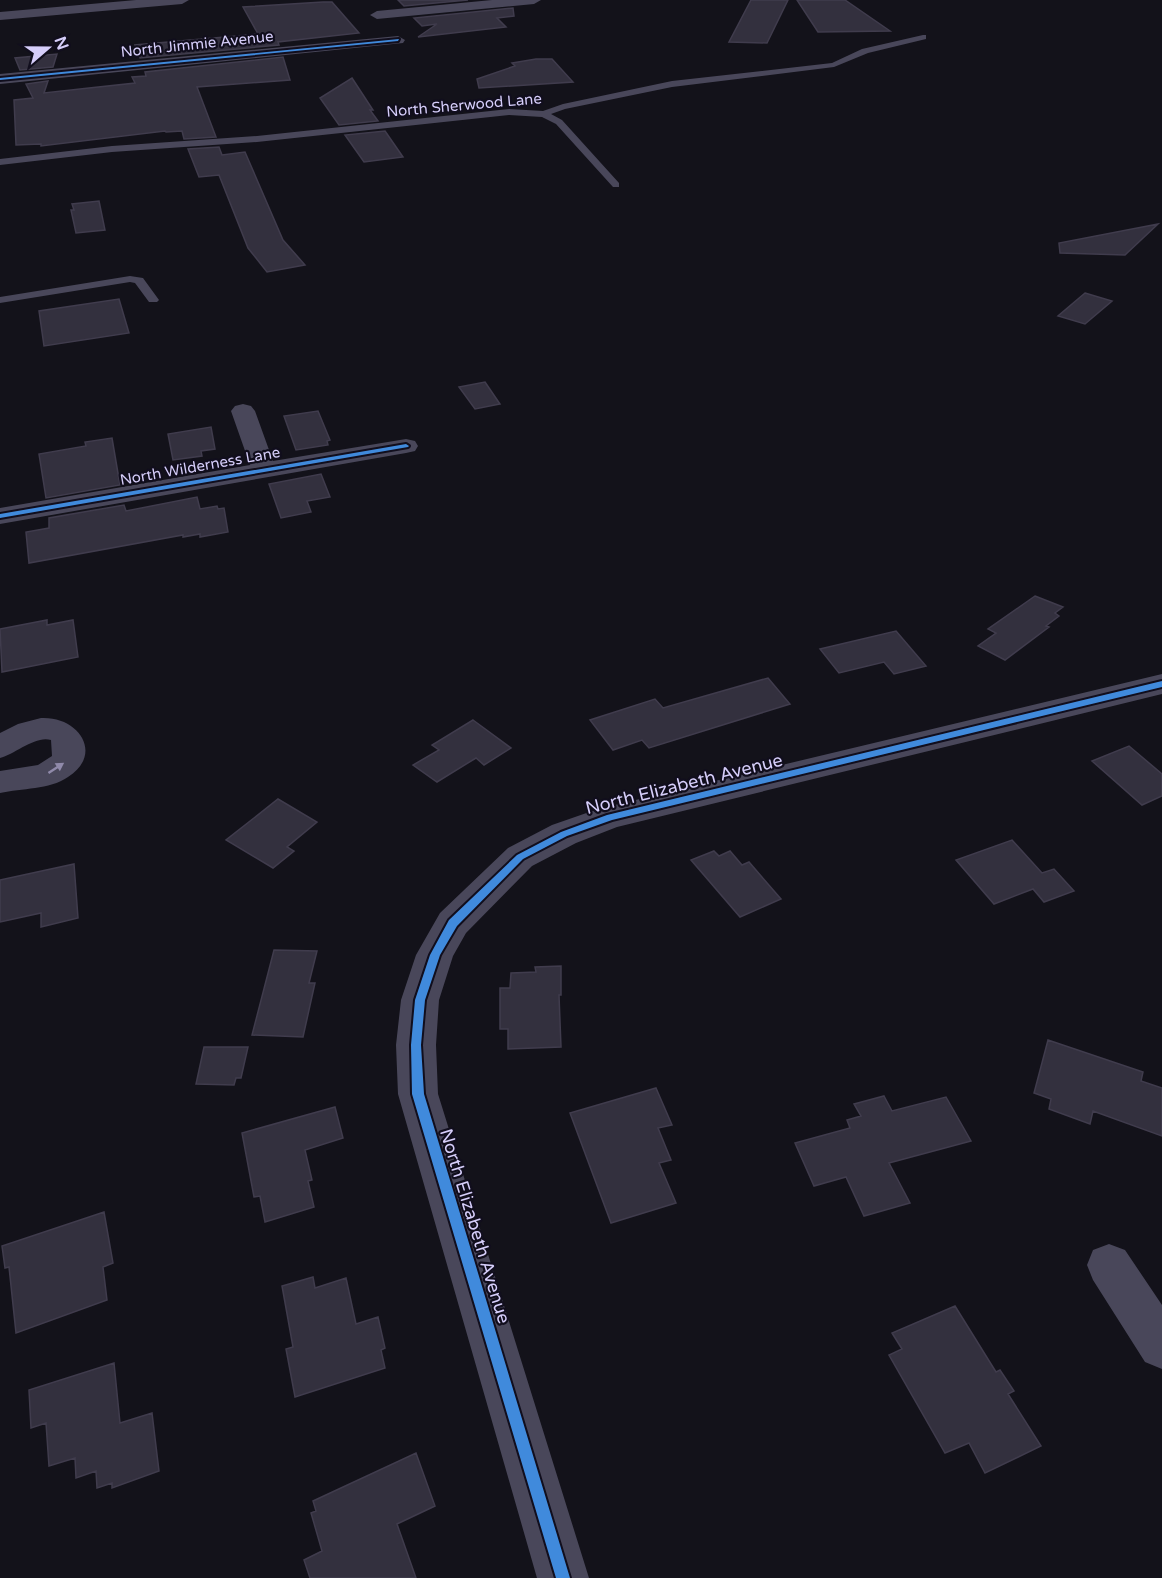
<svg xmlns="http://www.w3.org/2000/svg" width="1162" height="1578" font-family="'Varela Round',sans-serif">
  <rect width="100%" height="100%" fill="#13121a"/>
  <path fill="#33303e" stroke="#403c4d" stroke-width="1.5" d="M398,0H468L404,6Z
    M751,0H788L767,43L729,42Z
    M797,0H845L890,31L818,32Z
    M323,2H332L359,33L278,42L279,45L140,58L135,45L258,34L243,7Z
    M513,8L514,16L497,18L506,27L418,37L437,24L422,26L414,18Z
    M57,54L53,67L20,70L15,58Z
    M283,57L290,80L197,87L216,137L184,139L182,131L166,132L165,131L41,146V144L16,145L14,100L33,98L26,84L48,81L44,93L89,88L135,83L132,77L146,76L145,72Z
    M536,59H552L573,82L479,88L477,79L515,66L512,63Z
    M352,78L373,110H370L378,121L339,125L320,98Z
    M385,131L403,157L364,162L345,135Z
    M219,147L222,155L245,152L283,240L305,265L267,272L248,248L219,175L199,177L188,149Z
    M99,201L105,230L76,233L71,210H74L72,204Z
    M1158,224L1125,255L1060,253L1059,243Z
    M1085,293L1112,301L1085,324L1058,316Z
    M119,299L129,333L44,346L39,311Z
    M485,382L500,404L475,409L459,387Z
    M318,411L330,440L327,441L328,445L296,450L284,416Z
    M211,427L215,449L201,451L202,456L173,460L168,434Z
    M112,438L120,485L46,498L39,454L86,446L85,442Z
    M321,474L330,497L307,501L311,512L281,518L269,484Z
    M197,497L200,509L217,506L218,509L224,508L228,532L200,537V534L183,537V535L29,563L26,532L49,528V518L124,505L126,511Z
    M1035,596L1063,607L1055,613L1059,616L1046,626L1049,627L1005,660L978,646L996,633L988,629Z
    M47,620V625L73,620L78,657L2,672L0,629Z
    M896,631L926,666L894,674L884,662L839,673L820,649Z
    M768,678L790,704L649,748L642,740L613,750L590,720L655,699L663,708Z
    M473,720L511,748L484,765L476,758L437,782L413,765L439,750L432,745Z
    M1129,746L1162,774V796L1142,805L1092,761Z
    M278,799L317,822L287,847L294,851L273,868L226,840Z
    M1012,840L1042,873L1054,869L1074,891L1044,902L1033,889L994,904L956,860Z
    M714,851L719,856L730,851L742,865L749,862L781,899L740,917L691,860Z
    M74,864L78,918L41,927V913L0,922V880Z
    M274,950L317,951L309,983H315L303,1037L252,1035Z
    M561,966V995H559L561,1047L508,1049V1029H500V988H510L511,973L536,972L535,967Z
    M1048,1040L1143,1072L1141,1081L1162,1088V1136L1093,1111L1090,1124L1049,1109L1051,1099L1034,1093Z
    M204,1047H248L241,1078H236L234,1085L196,1084Z
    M656,1088L672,1125L658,1128L671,1160L659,1163L676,1203L611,1223L570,1113Z
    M884,1096L892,1111L946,1097L971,1141L889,1163L910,1203L864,1216L846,1177L814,1186L795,1143L850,1128L847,1120L861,1116L854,1104Z
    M335,1107L343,1138L305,1150L312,1180L308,1181L314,1207L265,1222L260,1196L254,1197L242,1133Z
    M104,1212L113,1263L103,1267L107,1300L16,1333L9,1267L5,1268L2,1246Z
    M313,1277L315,1288L346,1278L356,1324L378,1317L385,1348L381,1350L385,1368L295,1397L286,1349L293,1347L282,1286Z
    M955,1306L996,1372L1000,1370L1014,1391L1008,1394L1041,1446L985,1473L969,1443L945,1453L889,1355L902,1349L892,1333Z
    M114,1363L120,1423L152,1413L159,1471L112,1488V1483L97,1488L96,1471L76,1478L75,1458L49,1466L46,1423L31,1428L29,1390Z
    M416,1453L435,1506L397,1524L416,1578H310L304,1560L322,1551L311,1513L316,1511L313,1501Z"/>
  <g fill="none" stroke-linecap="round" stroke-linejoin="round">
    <path fill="#49475a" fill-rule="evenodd" d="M923,35H926V39L868,53L834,67L672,87L565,109L551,114L562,120L619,183V187H613L556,124L542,117L509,115L257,142L112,152L0,165V159L112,146L257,136L509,109L543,111L563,104L672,81L832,63L862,49Z
      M130,276L143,278L159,300L157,302H149L135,283L130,282L0,303V297Z"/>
    <path fill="#49475a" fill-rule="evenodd" d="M136,0H189L182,4L0,20V12Z
      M492,0H541L534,4L377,19L370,15L377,11Z
      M398,36L405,40L403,43L0,84V74Z
      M243,404L251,406L255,411L273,461L406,439L415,441L418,446L415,451L406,453L0,524V508L250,465L231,411L235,406Z
      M1162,674V694L617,827L576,843L532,866L466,933L453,956L439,1000L436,1045L438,1094L589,1578H537L398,1094L396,1045L401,1000L416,955L440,913L508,848L552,825L598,809Z
      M41,718C79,716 104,754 68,777C49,790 22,788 0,793V771L38,765L52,756L51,740C36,735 15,754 0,758V733L18,724Z
      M1109,1244L1125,1250L1162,1305V1369L1145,1362L1093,1280L1087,1265L1093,1250Z"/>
    <defs>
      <path id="cycleway" d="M399,39L398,41L0,80V78Z
        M406,444L409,446L408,447L0,518V514Z
        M1162,681V687L612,820L567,836L523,859L457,926L440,955L425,1000L421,1045L424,1094L570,1578H556L412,1094L411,1045L415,1000L430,955L449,920L517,855L561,832L607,815Z"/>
    </defs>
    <use href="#cycleway" stroke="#110e1d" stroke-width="4"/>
    <use href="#cycleway" fill="#408adc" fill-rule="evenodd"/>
  </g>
  <defs><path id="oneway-solid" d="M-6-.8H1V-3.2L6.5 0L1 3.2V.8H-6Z" transform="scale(1.5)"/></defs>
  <use fill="#908aaa" href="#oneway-solid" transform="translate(56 768) rotate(-33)"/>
  <g text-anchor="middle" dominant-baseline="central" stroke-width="4.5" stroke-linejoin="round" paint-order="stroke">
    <g font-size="15" fill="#d6cefa" stroke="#110e1d">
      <text transform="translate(197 44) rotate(-6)">North Jimmie Avenue</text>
      <text transform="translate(464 105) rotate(-5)">North Sherwood Lane</text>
      <text transform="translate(200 466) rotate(-10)">North Wilderness Lane</text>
    </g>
    <g font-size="18" fill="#d6cefa" stroke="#110e1d">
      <text transform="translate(684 784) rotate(-14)">North Elizabeth Avenue</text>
      <text transform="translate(475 1226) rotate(73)">North Elizabeth Avenue</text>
    </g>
  </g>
  <g transform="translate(48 48) rotate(70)" stroke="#110e1d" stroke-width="4.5" paint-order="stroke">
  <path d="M0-4.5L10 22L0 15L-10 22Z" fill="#d6cefa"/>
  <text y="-9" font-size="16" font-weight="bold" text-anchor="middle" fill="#d6cefa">N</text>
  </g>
</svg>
